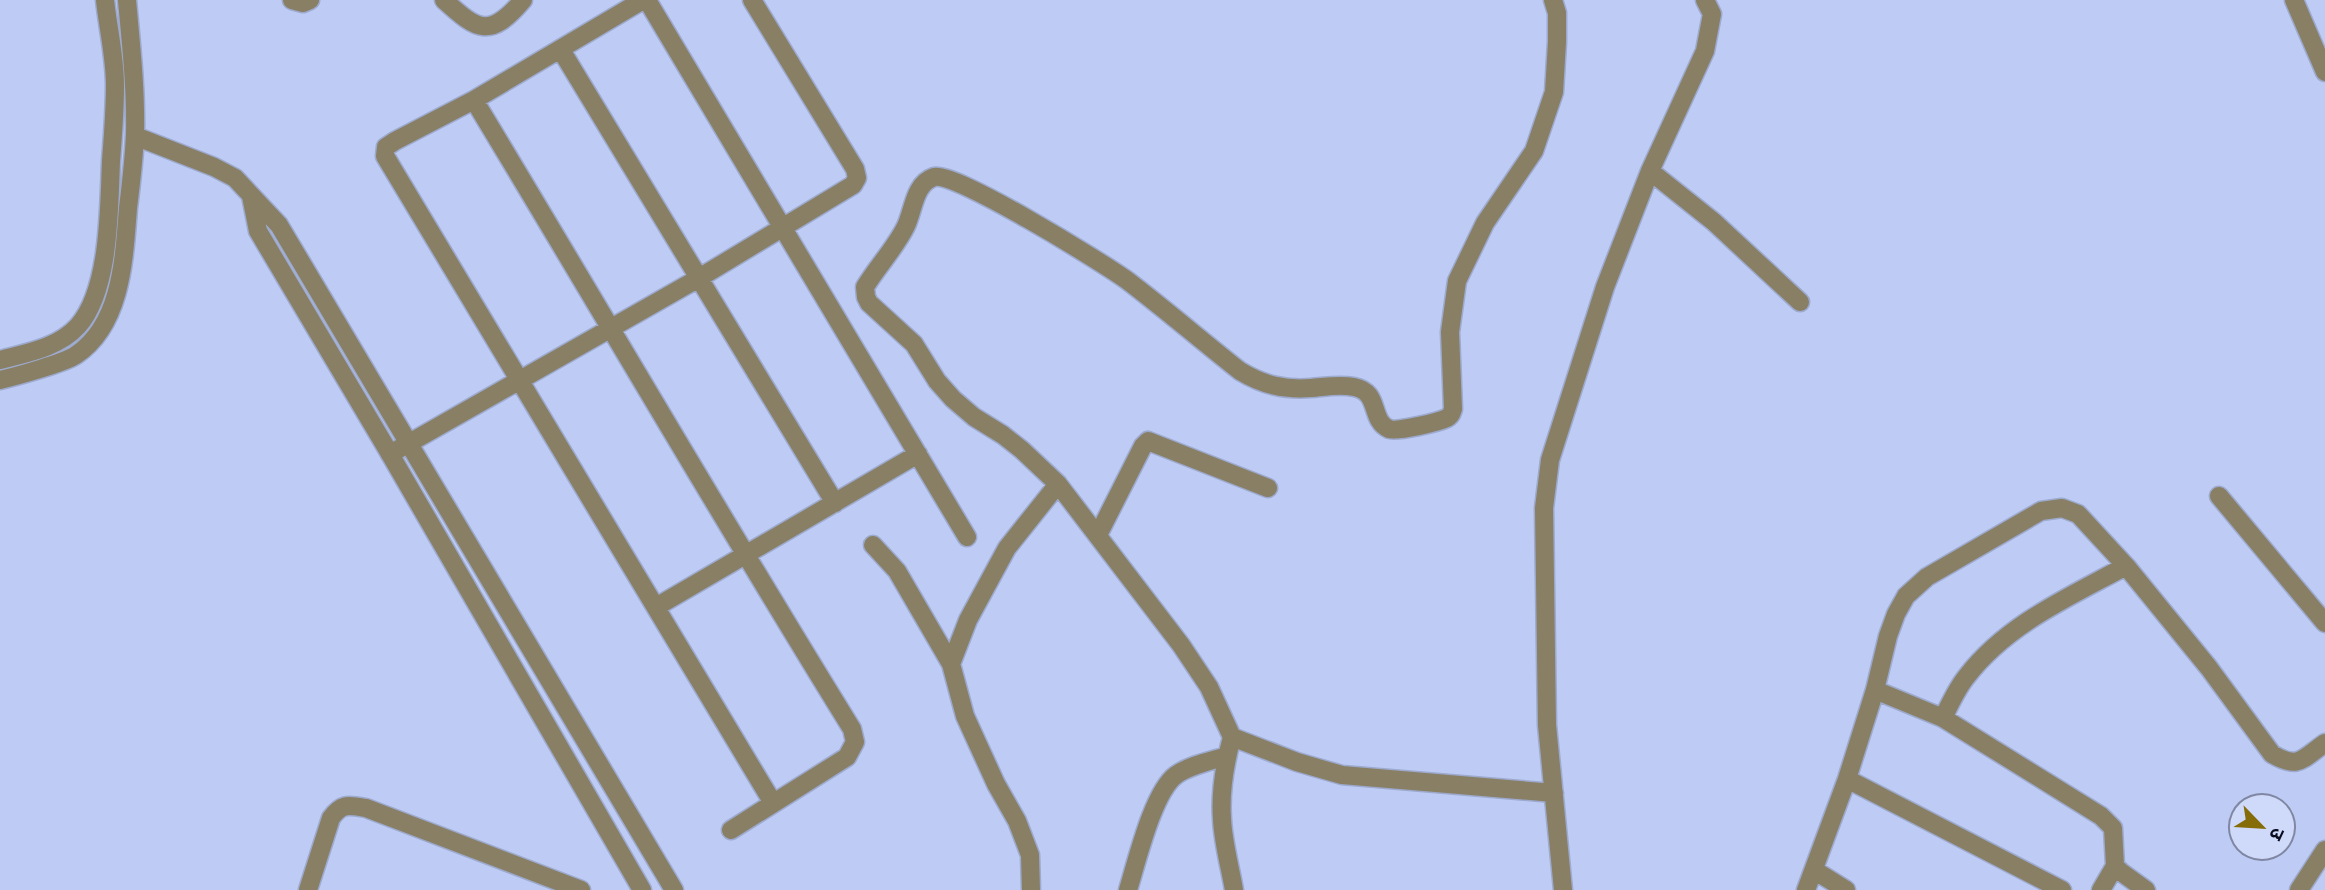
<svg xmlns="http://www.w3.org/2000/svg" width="2325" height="890" font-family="Manrope,'Noto Sans Devanagari',sans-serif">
  <rect width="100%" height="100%" fill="#beccf5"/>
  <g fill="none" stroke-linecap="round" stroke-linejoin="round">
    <defs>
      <path id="minor" d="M292,0L303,3L310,0
        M444,0C478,31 490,39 523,0
        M643,0L474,100L395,141L386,147L385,156L773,803
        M647,0L967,537
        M2294,0L2325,72
        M561,50L835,503
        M474,100C601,310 723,521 852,729L855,742L847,757L731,830
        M1650,171L1714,222L1800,302
        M390,454L699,278L853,185L857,178L855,169L752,0
        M2219,496L2325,623
        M1098,535L1143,446L1148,441L1268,488
        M873,545L897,571L951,664
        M656,607L918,454
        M1875,690L1943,718L2101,816L2113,828L2115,866L2121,872L2146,890
        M1943,718C1950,704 1957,688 1967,676C2007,624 2069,597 2126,566
        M1232,737L1297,762L1342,775L1554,793
        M1847,779L2062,890
        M1814,870L1846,890
        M308,890L331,818C342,803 348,805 366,808L581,890
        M1031,890L1030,855L1017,821L996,784L965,716L951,664L968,620L1007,548L1058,484
        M1128,890C1137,861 1153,792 1176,775C1190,765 1211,761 1227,756
        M1234,890C1230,867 1223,842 1222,819C1220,792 1225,763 1232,737L1209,687L1181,645L1058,484L1022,450L1003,435L974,417L953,399L937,381L914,344L869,303L866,297L865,287C877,267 896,247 906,226C914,209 914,184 934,177C953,170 1105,264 1128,281C1166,310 1202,341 1240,371C1263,385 1284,390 1311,388C1325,387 1339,384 1354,387C1381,392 1369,420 1389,429C1397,432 1439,422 1447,418C1452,415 1451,414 1453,409L1450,332L1457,281L1485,223L1534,151L1554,92L1557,42V13L1553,0
        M1563,890L1547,725L1544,508L1550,460L1605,287L1650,171L1705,51L1712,14L1705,0
        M1806,890L1847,779L1875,690L1888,636L1896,614L1906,596L1927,577L2041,511L2062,508L2078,514L2126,566L2209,668L2272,754C2299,770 2302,759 2325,743
        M2101,890L2115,866
        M2299,890L2325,850"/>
      <path id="tertiary" d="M135,136L214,167L235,178L279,225L674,890
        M251,196L258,231L390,454L642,890
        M0,360C26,353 58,348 78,326C110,290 109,208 111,161C113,136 115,110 115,85C115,57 108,28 105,0
        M0,380C17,376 64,363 76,355C122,324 124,258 128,208C131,184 134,158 135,134C136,89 131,45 127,0"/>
    </defs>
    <use href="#minor" stroke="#9daace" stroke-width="21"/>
    <use href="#tertiary" stroke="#9daace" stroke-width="21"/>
    <use href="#minor" stroke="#887f65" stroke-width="18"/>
    <use href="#tertiary" stroke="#887f65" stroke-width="18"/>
  </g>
  <g transform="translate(2262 827) rotate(115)"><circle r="33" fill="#cfd9f9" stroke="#8087a2" stroke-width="2"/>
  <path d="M0-5L12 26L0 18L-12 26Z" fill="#866c09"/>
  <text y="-10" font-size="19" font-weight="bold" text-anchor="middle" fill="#090d1f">उ</text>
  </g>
</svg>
